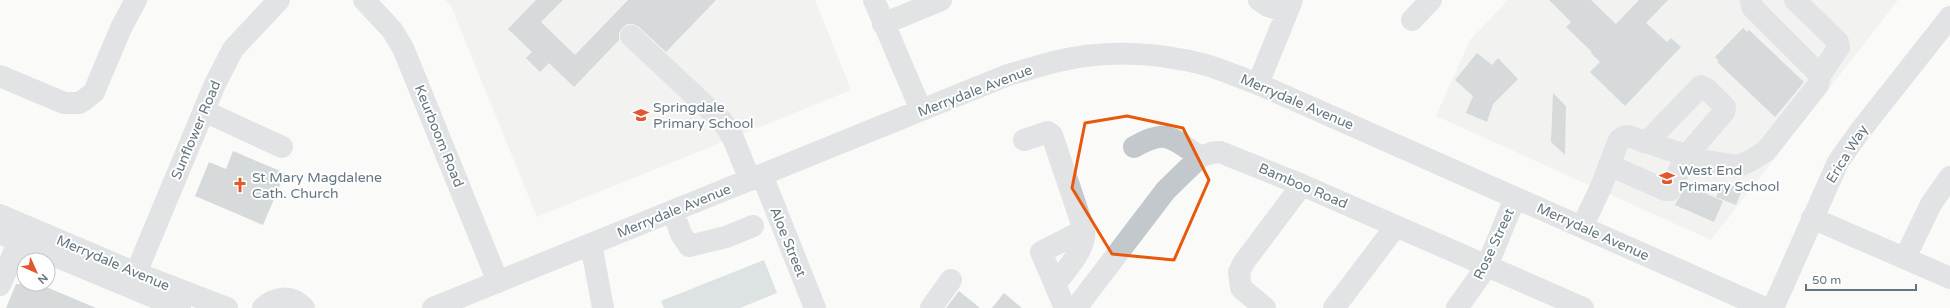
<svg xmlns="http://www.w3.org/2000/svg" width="1950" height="308" font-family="'Varela Round',sans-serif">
  <rect width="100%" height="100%" fill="#fafaf8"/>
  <path fill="#e8e9e9" d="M445,0H815L851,90L537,217L451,6Z
    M1508,0H1898L1711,240L1436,116L1470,40Z"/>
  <path fill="#bbc7cb" d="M764,260L777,293L740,308H664L661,301Z"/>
  <path fill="#aab3b9" d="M536,0H563L541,22L575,55L628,0H716L666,52L639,27L633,24H627L622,28L619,33V40L574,87L549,63L540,72L526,58L532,52L508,29Z
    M1549,0H1591L1616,24L1639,0H1668L1646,23L1667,42L1671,38L1681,47L1625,106L1590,72L1600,62L1591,53L1592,52L1566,27L1571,22Z
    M1743,28L1747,32L1749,30L1804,82L1775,117L1717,62L1719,61L1715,57Z
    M1477,53L1492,65L1498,58L1518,79L1493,104L1487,122L1466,113L1473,96L1455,80Z
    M1553,93L1566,106L1565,155L1551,142Z
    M233,151L285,173L263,225L195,196L209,162L226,169Z
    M1723,182L1742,190L1736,205L1716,197Z
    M1686,185L1723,201L1714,222L1675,205Z
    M16,284H39L96,308H6Z
    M959,291L980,308H946Z
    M1004,293L1022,308H992Z"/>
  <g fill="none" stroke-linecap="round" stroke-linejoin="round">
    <path stroke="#c3c8cc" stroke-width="22" d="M364,0L392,30L403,48L498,282
      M874,0L921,110
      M1259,0L1268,6L1287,12
      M1751,0L1752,7L1820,75
      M1412,20L1431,0
      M883,24L941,0
      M631,36L723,122L733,138L750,180
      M0,76L64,103H79L84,100L94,92L121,28L136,0
      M1258,84L1292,0
      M204,111L282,147
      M1024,140L1048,132L1052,135L1084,230C1087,249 1065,270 1055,285
      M1134,147C1167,128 1172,138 1200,157
      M1609,165L1665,190H1670L1686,156L1724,112L1725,107L1707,89L1701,86L1646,143
      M762,175L815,308
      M673,211L681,234L689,246L726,237L753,226
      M0,215L136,273L227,308
      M1812,218L1950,278
      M1582,227L1601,187L1619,140L1623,137L1628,136L1700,160L1738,166L1750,161L1766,151L1818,85L1820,75L1839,47L1838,42L1795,0
      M0,233L180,308
      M591,244L603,308
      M1905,258L1931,204L1950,177
      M136,273L215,84L233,49L279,0
      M0,285L19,241
      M263,308C275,296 292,295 304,308
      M433,308L1008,75C1024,71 1041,65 1058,61C1106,50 1158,52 1206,65C1223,70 1241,78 1258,84L1765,308
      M931,308L951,280
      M1065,308L1041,252L1084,230
      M1076,308L1166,190L1200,157L1211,153L1220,152L1302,185L1583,308
      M1265,308L1241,288L1239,272L1244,262L1302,185
      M1334,308L1396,226
      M1457,308L1487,266L1515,198
      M1773,308L1838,162L1860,131L1950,17"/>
  </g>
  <path d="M0 0H1950V308H0ZM1127,116L1183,128L1209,180L1174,260L1112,254L1072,188L1085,123Z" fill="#fafaf8" fill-opacity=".55" fill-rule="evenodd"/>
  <path fill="none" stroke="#e8590c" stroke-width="3" stroke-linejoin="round" d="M1127,116L1183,128L1209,180L1174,260L1112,254L1072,188L1085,123Z"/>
  <defs>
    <symbol id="school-bare" viewBox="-9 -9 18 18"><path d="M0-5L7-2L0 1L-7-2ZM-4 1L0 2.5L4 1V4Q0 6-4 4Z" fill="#e4572e" stroke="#fff" stroke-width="2.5" paint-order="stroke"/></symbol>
    <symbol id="church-bare" viewBox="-9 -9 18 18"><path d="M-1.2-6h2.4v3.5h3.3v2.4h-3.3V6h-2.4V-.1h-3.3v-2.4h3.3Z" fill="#e4572e" stroke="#fff" stroke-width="2.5" paint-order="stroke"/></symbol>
  </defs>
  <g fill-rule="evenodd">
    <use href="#school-bare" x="630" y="104" width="22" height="22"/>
    <use href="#school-bare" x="1656" y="167" width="22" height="22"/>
    <use href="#church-bare" x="229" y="174" width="22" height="22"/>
  </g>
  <g text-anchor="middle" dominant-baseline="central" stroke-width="4" stroke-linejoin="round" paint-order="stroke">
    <g font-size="14" fill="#657683" stroke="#fff">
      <text transform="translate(975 91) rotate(-21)">Merrydale Avenue</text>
      <text transform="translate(1297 102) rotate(23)">Merrydale Avenue</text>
      <text transform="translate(196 130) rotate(-67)">Sunflower Road</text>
      <text transform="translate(439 136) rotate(68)">Keurboom Road</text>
      <text transform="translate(1847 154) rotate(-58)">Erica Way</text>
      <text transform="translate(1303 186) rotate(23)">Bamboo Road</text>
      <text transform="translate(674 211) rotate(-22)">Merrydale Avenue</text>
      <text transform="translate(1593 232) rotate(24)">Merrydale Avenue</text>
      <text transform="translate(788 242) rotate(68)">Aloe Street</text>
      <text transform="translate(1494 244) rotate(-65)">Rose Street</text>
      <text transform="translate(113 263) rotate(23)">Merrydale Avenue</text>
    </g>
    <g font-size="14" fill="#657683" stroke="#fff" text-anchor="start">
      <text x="653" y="107">Springdale<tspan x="653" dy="16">Primary School</tspan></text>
      <text x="1679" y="170">West End<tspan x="1679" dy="16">Primary School</tspan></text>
      <text x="252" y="177">St Mary Magdalene<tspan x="252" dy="16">Cath. Church</tspan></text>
    </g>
  </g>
  <g transform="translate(36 272) rotate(135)"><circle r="19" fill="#ffffff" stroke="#c1c8cd"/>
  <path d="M0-3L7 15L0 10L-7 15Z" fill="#e4572e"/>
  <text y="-6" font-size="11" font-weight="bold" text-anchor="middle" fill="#657683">N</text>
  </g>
  <path d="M1806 284v6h110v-6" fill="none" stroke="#657683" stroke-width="2"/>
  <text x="1812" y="284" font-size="12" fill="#657683" stroke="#ffffff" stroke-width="3" paint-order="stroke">50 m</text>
</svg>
